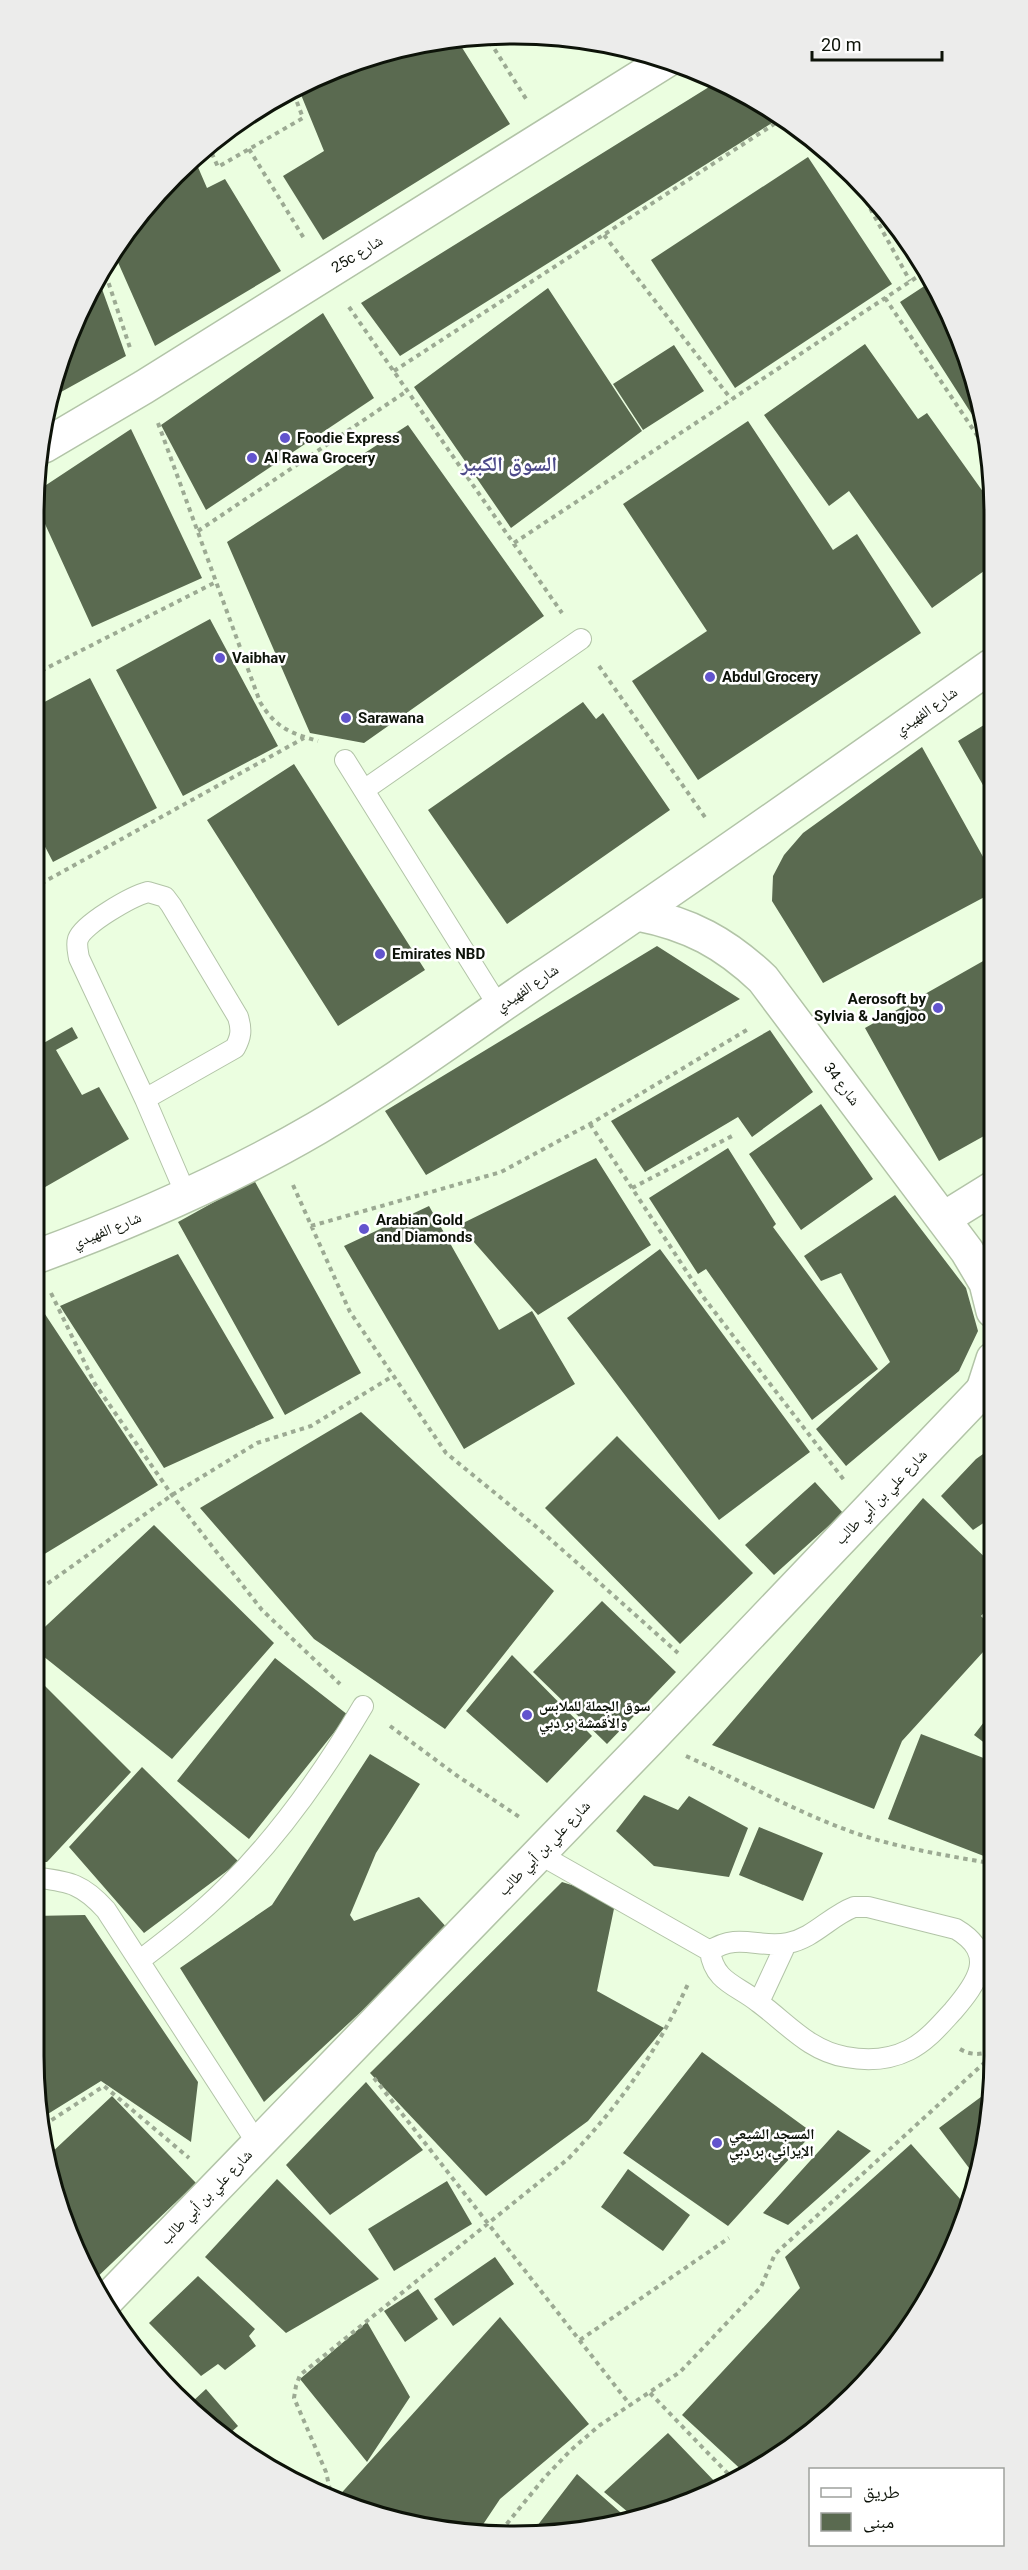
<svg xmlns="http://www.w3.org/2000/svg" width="1028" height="2570" font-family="Roboto,'Noto Naskh Arabic',sans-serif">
  <rect width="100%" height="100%" fill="#ebfee0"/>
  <path fill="#5a6a50" d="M456,38L510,124L323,240L283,176L324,151L297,85L389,49Z
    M717,82L783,116L400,356L361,303Z
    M808,157L892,284L735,388L651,260Z
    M194,158L207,188L225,179L281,271L155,346L113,251L152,197Z
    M869,191L876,197L917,264L913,267Z
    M97,275L126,356L52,397L58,360Z
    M929,283L958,330L987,438L900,302Z
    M548,288L642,431L511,528L414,387Z
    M323,313L374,398L206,510L161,425Z
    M865,344L918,419L927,413L991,503V566L932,608L849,491L829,506L764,415Z
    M674,345L704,391L643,430L613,384Z
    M748,421L833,550L857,534L921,633L698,780L632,681L707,631L623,504Z
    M408,425L544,616L364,743L310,733L227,542Z
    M131,429L202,578L92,627L35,502L37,491Z
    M210,619L278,746L183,796L116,670Z
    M90,678L157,808L53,862L33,824V708Z
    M583,702L596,719L603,713L670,810L507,924L428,810Z
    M992,720V801L958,741Z
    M922,747L992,873V893L823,983L772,901L773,876L784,855L803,833Z
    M294,764L425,970L338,1026L207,820Z
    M657,946L740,999L426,1175L385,1111Z
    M992,956L993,1131L939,1161L865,1028Z
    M72,1027L78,1038L56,1050L82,1095L99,1087L129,1139L33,1194V1049Z
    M770,1030L813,1092L752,1137L738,1117L645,1172L611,1121Z
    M821,1104L873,1179L801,1230L749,1154Z
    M728,1148L776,1224L773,1227L878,1369L812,1420L706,1269L698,1274L649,1198Z
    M596,1158L651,1245L538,1315L459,1225Z
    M254,1180L361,1373L285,1415L178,1222Z
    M895,1195L966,1288L978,1331L959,1371L846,1466L816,1429L890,1362L841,1273L821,1281L804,1256Z
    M993,1195V1224L977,1204Z
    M429,1206L499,1330L532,1311L575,1384L464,1449L344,1246Z
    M660,1249L810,1452L719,1520L567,1318Z
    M178,1254L274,1418L164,1468L60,1306Z
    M33,1296L158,1485L33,1561Z
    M361,1412L554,1591L445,1729L314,1639L200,1508Z
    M617,1436L753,1573L680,1644L545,1508Z
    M993,1447L994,1516L973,1530L941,1496L976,1459Z
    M815,1482L843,1513L774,1575L745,1545Z
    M923,1498L994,1566V1570L983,1582L994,1596V1602L981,1616L994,1629V1640L902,1741L874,1809L712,1745Z
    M154,1525L274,1643L172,1759L33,1648V1638Z
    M602,1601L676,1672L607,1744L533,1672Z
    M512,1655L592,1736L547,1783L466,1711Z
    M275,1658L348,1715L249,1839L177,1781Z
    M33,1674L131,1772L47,1862H33Z
    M994,1709V1750L974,1735Z
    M921,1734L994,1762V1844L989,1858L888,1819Z
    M370,1754L420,1784L376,1853L350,1915L354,1921L419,1897L449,1930L264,2102L180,1968L272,1905Z
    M142,1767L239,1862L144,1933L69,1847Z
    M644,1795L678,1810L689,1796L748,1828L729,1877L654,1866L616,1831Z
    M759,1827L823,1853L803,1901L739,1875Z
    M562,1882L616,1899L597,1991L664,2028L588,2121L486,2196L370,2073Z
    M85,1915L198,2082L191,2142L101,2081L43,2117L36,2075L43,2074L45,2044L33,2006V1916Z
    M702,2052L813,2133L728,2226L623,2153Z
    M366,2082L423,2150L330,2215L286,2165Z
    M989,2091L975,2176L939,2128Z
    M112,2096L196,2183L91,2283L59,2211L49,2155Z
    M838,2130L871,2151L788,2225L763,2213Z
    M911,2144L970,2210L895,2349L831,2417L755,2472L747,2475L682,2415L800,2288L785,2257Z
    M628,2169L690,2215L663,2251L601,2207Z
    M277,2179L379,2279L286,2333L205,2257Z
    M447,2181L472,2224L394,2271L368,2229Z
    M495,2257L514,2284L453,2326L434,2299Z
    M198,2276L255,2329L249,2336L256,2346L225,2370L218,2364L201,2376L149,2323Z
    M418,2289L438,2319L405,2342L384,2311Z
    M500,2317L589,2424L500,2499L478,2532L451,2533L360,2512L336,2499Z
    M367,2322L410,2397L367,2462L300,2379Z
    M131,2341L192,2402L206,2389L238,2426L228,2435L152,2373Z
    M668,2433L719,2486L635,2518L604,2492Z
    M577,2474L629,2520L608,2528L534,2530Z"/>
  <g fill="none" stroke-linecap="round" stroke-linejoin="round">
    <defs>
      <path id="service" d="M345,760L499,1007
        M364,790L581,639
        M148,892L165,897L171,905L238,1017C242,1030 241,1037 235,1048L145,1099L79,958C78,952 76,945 78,939C83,924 132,896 148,892Z
        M145,1099L187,1197
        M539,1854L710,1951
        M33,1877C68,1882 81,1882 106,1910L257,2143
        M854,1907H868L956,1929C998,1954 977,1983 953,2011C939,2026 927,2041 909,2050C889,2060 867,2061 846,2057C809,2051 787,2023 758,2002C737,1985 714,1982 710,1951C738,1932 759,1949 788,1943C814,1938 830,1916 854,1907Z
        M139,1961C169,1938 199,1915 226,1888C281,1834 324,1772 363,1706
        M759,2002L786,1944"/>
      <path id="minor" d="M44,446L144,387L669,59
        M638,914C690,924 725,943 763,979L967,1251L986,1283L993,1311
        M943,1219L993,1188
        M983,1390L993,1359"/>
      <path id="tertiary" d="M33,1258C131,1222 226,1181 317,1128C392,1084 462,1032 534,983C689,880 840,772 991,666
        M103,2304L650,1739L983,1390L993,1385"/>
    </defs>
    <use href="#service" stroke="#b2c4a7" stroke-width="22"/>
    <use href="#minor" stroke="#b2c4a7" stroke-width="36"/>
    <use href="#tertiary" stroke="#b2c4a7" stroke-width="36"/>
    <path stroke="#9caa93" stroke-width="4" stroke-dasharray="4.5 4.5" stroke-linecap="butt" d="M485,34L528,102
      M208,145L218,167L303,118L292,89
      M249,149L305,240
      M853,177L910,281
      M604,235L731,399
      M103,266L130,348
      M885,298L991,456
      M349,307L562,613
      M394,371L785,117
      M158,423L260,702C276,728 290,733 318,741
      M198,531L407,391
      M514,543L923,273
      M599,666L707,820
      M33,675L216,582
      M33,888L304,738
      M33,936L43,954
      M590,1124L704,1298L844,1480
      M293,1185L350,1312L446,1453L539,1529L678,1653
      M632,1188L734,1135
      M311,1226L501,1172L590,1124L750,1028
      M51,1293L95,1384L172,1495L262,1610L340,1684
      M33,1594L172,1495L257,1443L311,1426L393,1376
      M390,1726L456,1775L521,1818
      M686,1756C744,1782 801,1815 861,1835C904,1849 950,1856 995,1864
      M960,2049C971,2056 984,2055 995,2049
      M374,2078L631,2406
      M44,2125L104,2086L189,2158
      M580,2340L729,2238
      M650,2393L734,2480
      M332,2499L326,2472L294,2398L296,2386L300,2375L568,2159C621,2103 655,2055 688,1984
      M501,2531L545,2477L571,2450L600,2425L680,2372L761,2287L775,2254L995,2053"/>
    <use href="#service" stroke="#fff" stroke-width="20"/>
    <use href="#minor" stroke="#fff" stroke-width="33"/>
    <use href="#tertiary" stroke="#fff" stroke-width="33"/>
  </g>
  <g fill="#6254cd" stroke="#fff" stroke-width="2">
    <circle cx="285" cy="438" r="6"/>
    <circle cx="252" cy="458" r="6"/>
    <circle cx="220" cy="658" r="6"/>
    <circle cx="710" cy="677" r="6"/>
    <circle cx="346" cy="718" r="6"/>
    <circle cx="380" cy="954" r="6"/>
    <circle cx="938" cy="1008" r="6"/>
    <circle cx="364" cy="1229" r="6"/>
    <circle cx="527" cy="1715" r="6"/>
    <circle cx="717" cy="2143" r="6"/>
  </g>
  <g text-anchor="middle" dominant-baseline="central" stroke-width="5" stroke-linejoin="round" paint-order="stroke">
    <g font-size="15" fill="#0d1309" stroke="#fff">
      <text transform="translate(357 254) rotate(-32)">25c شارع</text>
      <text transform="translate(926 711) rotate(-35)">شارع الفهيدي</text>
      <text transform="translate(527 988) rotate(-34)">شارع الفهيدي</text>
      <text transform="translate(842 1084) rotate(53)">شارع 34</text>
      <text transform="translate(107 1230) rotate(-22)">شارع الفهيدي</text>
      <text transform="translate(881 1497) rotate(-46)">شارع علي بن أبي طالب</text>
      <text transform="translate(544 1848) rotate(-46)">شارع علي بن أبي طالب</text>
      <text transform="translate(206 2197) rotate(-46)">شارع علي بن أبي طالب</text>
    </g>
    <g font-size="15" font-weight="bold" fill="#0d1309" stroke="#fff" text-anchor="start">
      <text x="297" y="438">Foodie Express</text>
      <text x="264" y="458">Al Rawa Grocery</text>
      <text x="232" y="658">Vaibhav</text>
      <text x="722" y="677">Abdul Grocery</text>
      <text x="358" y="718">Sarawana</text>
      <text x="392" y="954">Emirates NBD</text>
      <text x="926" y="999" text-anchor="end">Aerosoft by<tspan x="926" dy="17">Sylvia &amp; Jangjoo</tspan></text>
      <text x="376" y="1220">Arabian Gold<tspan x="376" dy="17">and Diamonds</tspan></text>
      <text x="539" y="1706">سوق الجملة للملابس<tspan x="539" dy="17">والأقمشة بر دبي</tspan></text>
      <text x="729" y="2134">المسجد الشيعي<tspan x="729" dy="17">الإيراني، بر دبي</tspan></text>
    </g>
    <g font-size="21" font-weight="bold" fill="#4e4b8a" stroke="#fff">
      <text x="509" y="464">السوق الكبير</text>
    </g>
  </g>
  <path d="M0 0H1028V2570H0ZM514 44H514A470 470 0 0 1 984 514V2056A470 470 0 0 1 514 2526H514A470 470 0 0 1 44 2056V514A470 470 0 0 1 514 44Z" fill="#ececeb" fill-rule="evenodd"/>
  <path fill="none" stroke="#0d1309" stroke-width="3" d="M514 44H514A470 470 0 0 1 984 514V2056A470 470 0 0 1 514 2526H514A470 470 0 0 1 44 2056V514A470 470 0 0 1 514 44Z"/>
  <rect x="809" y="2468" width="195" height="78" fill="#ffffff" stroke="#9ea19d" stroke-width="1.5"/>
  <rect x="821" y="2488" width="30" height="9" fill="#ffffff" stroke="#9ea19d" stroke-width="1.5"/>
  <text x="863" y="2498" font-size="18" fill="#0d1309">طريق</text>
  <rect x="821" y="2513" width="30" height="18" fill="#5a6a50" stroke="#9ea19d" stroke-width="1.5"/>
  <text x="863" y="2528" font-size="18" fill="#0d1309">مبنى</text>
  <path d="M812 51v9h130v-9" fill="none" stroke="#0d1309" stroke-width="3"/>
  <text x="821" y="51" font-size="18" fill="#0d1309" stroke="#ffffff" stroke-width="4.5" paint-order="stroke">20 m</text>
</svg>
